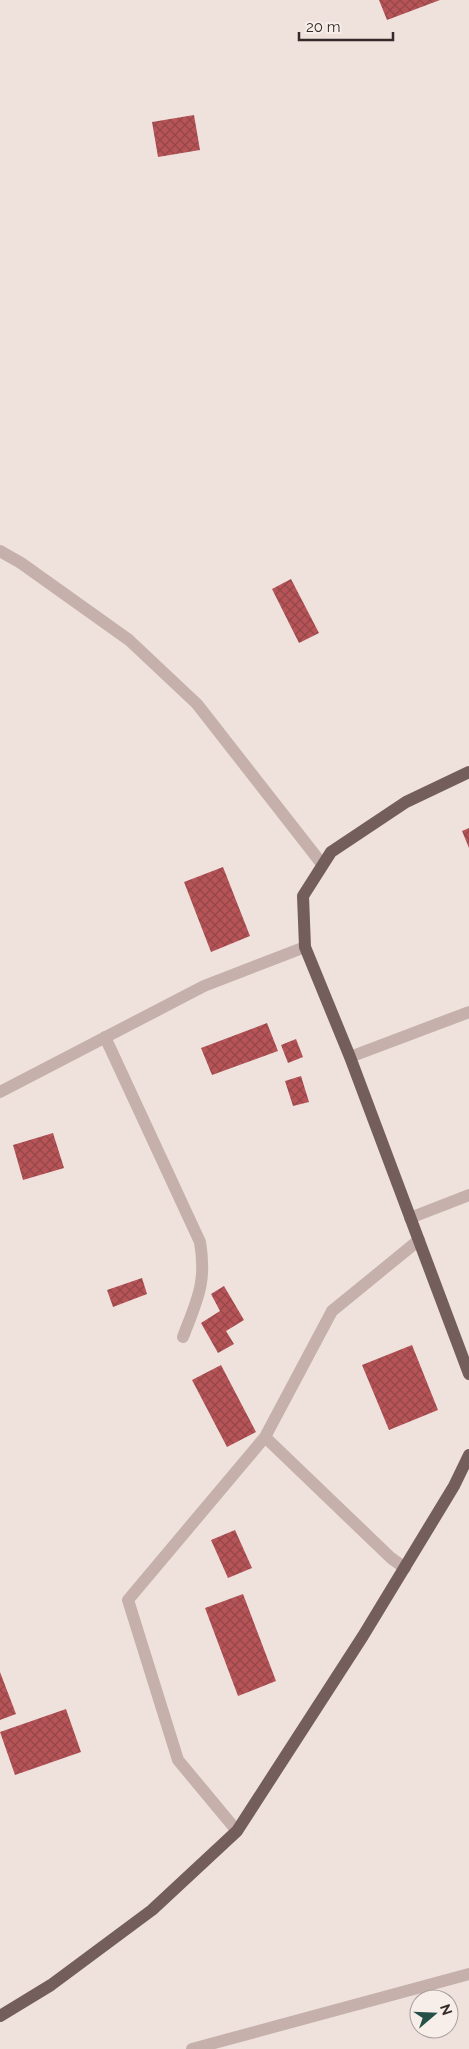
<svg xmlns="http://www.w3.org/2000/svg" width="469" height="2049" font-family="Raleway,sans-serif">
  <defs>
    <pattern id="building-cross-hatch" width="8" height="8" patternUnits="userSpaceOnUse" patternTransform="scale(1.25)"><rect width="8" height="8" fill="#b65458"/><path d="M0 0l8 8M0 8l8-8" fill="none" stroke="#954649"/></pattern>
  </defs>
  <rect width="100%" height="100%" fill="#efe2dd"/>
  <path fill="url(#building-cross-hatch)" d="M379,0H440L387,20Z
    M194,115L200,150L158,157L152,122Z
    M291,579L319,633L299,643L272,589Z
    M469,828V848L462,831Z
    M223,867L250,936L211,952L184,882Z
    M267,1023L278,1051L212,1075L201,1048Z
    M296,1039L303,1057L288,1063L281,1045Z
    M301,1076L309,1102L293,1106L285,1081Z
    M53,1133L64,1168L23,1180L13,1145Z
    M142,1278L147,1294L113,1307L107,1290Z
    M224,1286L244,1320L226,1331L234,1344L218,1353L201,1323L220,1311L211,1294Z
    M412,1345L438,1410L389,1430L362,1365Z
    M221,1365L256,1432L227,1447L192,1380Z
    M235,1530L252,1568L228,1578L211,1540Z
    M243,1594L276,1681L238,1696L205,1608Z
    M0,1672L16,1714L0,1720Z
    M66,1709L81,1752L15,1775L0,1732Z"/>
  <g fill="none" stroke-linecap="round" stroke-linejoin="round">
    <path stroke="#c5b0ab" stroke-width="12" d="M0,551L21,563L129,640L197,704L322,864
      M105,1037L200,1242C207,1283 197,1300 183,1337
      M350,1057L469,1012
      M0,1092L204,986L305,947
      M410,1218L469,1195
      M405,1568L391,1558L265,1437L332,1311L419,1240
      M237,1831L178,1760L128,1600L265,1437
      M192,2049L469,1974"/>
    <path stroke="#745e5c" stroke-width="12" d="M469,772L406,802L331,852L303,896L305,947L350,1057L469,1374
      M0,2016L51,1985L152,1910L237,1831L363,1636L454,1486L469,1455"/>
  </g>
  <g transform="translate(434 2014) rotate(71)"><circle r="24" fill="#f7ede9" stroke="#a99f9c"/>
  <path d="M0-4L9 19L0 12L-9 19Z" fill="#245047"/>
  <text y="-8" font-size="14" font-weight="bold" text-anchor="middle" fill="#342a29">N</text>
  </g>
  <path d="M299 32v8h94v-8" fill="none" stroke="#342a29" stroke-width="2.5"/>
  <text x="306" y="32" font-size="15" fill="#342a29" stroke="#f7ede9" stroke-width="4" paint-order="stroke">20 m</text>
</svg>
